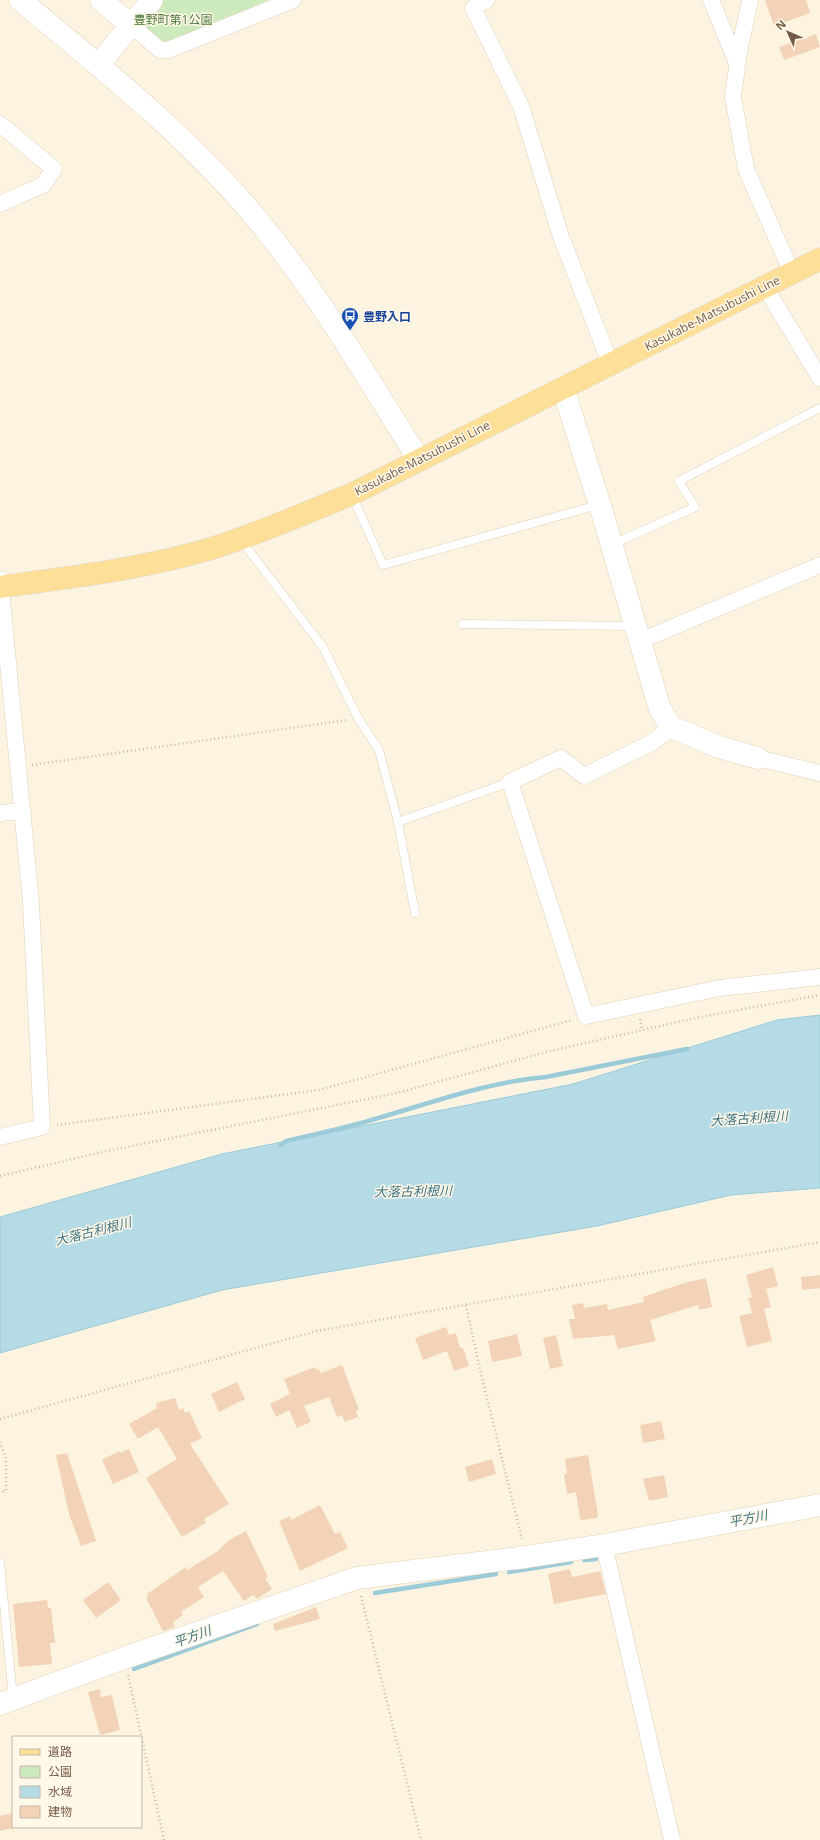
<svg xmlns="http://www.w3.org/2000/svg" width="820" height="1840" font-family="'Open Sans','Noto Sans JP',sans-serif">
  <rect width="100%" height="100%" fill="#fcf4e0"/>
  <path fill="#cdeabf" d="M164,0H269L165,43L157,42L140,28Z"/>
  <path fill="#b5dbe6" stroke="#9bcad8" d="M820,1015V1188L731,1195L597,1226L222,1290L0,1353V1217L222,1154L573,1084L777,1020Z"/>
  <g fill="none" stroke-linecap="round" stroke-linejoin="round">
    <path stroke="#9bcad8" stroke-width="4.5" d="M281,1145L286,1141C316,1134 346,1128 375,1119C431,1103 487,1082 546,1077L687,1049
      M584,1560L596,1559
      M509,1572L571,1562
      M375,1593L496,1574
      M134,1669L257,1624"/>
  </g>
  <path fill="#f2d3b7" d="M765,0H806L810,13L774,26Z
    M816,34L820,47L784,60L779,47Z
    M773,1267L778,1286L766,1289L771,1307L764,1309L772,1341L747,1347L739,1316L752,1313L748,1298L752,1297L746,1275Z
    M820,1275V1288L802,1290L801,1277Z
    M706,1278L712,1307L699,1310L698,1305L650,1320L656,1341L618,1349L614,1335L573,1339L569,1319H575L572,1305L583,1303L584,1308L607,1304L608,1310L644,1302L643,1297L684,1283Z
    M446,1327L449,1335L456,1333L460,1348H463L469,1366L454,1371L447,1351L423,1360L415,1338Z
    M517,1334L522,1356L492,1362L488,1341Z
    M556,1335L563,1366L550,1369L543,1338Z
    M342,1365L359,1410L356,1411L358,1417L345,1422L342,1415L337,1417L329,1397L304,1406L311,1422L297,1428L289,1410L276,1417L270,1404L290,1394L284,1379L315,1367L316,1370L319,1369L321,1373Z
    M237,1382L245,1399L219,1412L211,1394Z
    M175,1398L179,1410L183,1408L185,1413L189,1411L202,1438L190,1444L229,1504L204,1519L206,1523L182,1537L146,1478L177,1459L158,1427L138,1439L129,1424L157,1408L156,1403Z
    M661,1421L665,1439L643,1443L640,1425Z
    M129,1449L139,1472L113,1484L102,1460L119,1451L120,1453Z
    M67,1453L96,1541L81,1546L69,1514L56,1455Z
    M588,1455L598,1515L597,1518L582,1520L580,1519L576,1492L567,1494L564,1474H567L565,1459Z
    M492,1459L496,1474L469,1482L465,1467Z
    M664,1475L668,1497L649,1501L643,1479Z
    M320,1505L335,1534L340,1532L348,1548L300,1571L279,1521L290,1516L291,1520Z
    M246,1531L268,1577L265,1578L272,1589L257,1599L253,1595L244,1601L223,1571L198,1587L204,1597L181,1612L183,1615L173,1622L175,1627L163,1631L146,1598L148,1597L147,1594L186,1567L187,1570L218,1551L229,1540Z
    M570,1569L572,1577L600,1571L606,1594L554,1604L548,1574Z
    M108,1582L121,1600L96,1618L83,1600Z
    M47,1600L48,1608H51L55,1643H50L52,1664L19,1667L13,1604Z
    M316,1607L320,1619L275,1631L273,1624Z
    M100,1689L101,1697L112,1695L120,1730L100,1735L88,1692Z
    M13,1813V1828L0,1831V1816Z"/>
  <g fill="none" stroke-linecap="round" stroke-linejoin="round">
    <defs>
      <path id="lane" d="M352,495L383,565L598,505
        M241,540L323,647L358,718L379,750L398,822L510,782
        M613,544L695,507L679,481L820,408
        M462,624L635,626
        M398,822L415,913
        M0,1563L13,1698"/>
      <path id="street" d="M487,0L473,8L521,106L561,237L611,365
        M711,0L737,63
        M750,0L739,52L733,97L746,169L792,273
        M131,25L160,50H168L293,0
        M0,124L54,169L43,185L0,204
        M765,287L820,378
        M0,579L31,903L42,1127L0,1137
        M640,641L820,565
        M671,727L653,742L584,776L561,758L510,782L586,1016L720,988L820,977
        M758,758L820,773
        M0,813L23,811
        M604,1545L672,1840"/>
      <path id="secondary" d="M20,0C106,71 195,142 265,229C323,301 370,382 419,460
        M101,0L131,25
        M98,65L152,0
        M563,388L602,512L660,709L671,727L719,747L758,758
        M0,1704L124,1658L357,1578L526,1557L604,1545L820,1505"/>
      <path id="primary" d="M0,587C71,577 143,569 213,548C260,533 306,513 352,494L820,259"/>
    </defs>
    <use href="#lane" stroke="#e1d0bc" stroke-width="9"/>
    <use href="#street" stroke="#e1d0bc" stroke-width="17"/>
    <use href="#secondary" stroke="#e6d2ba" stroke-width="23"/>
    <use href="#primary" stroke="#ddd7d3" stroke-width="23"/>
    <path stroke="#d7b79b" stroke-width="2.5" stroke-dasharray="1 3" stroke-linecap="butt" d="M32,765L347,720
      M640,1019L642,1030
      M57,1125L319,1090L572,1020
      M0,1176L107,1151L397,1093L546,1052L700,1017L820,995
      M466,1305L481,1374L522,1539
      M0,1419L317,1331L820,1242
      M0,1442L6,1459V1491L0,1492
      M361,1596L421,1840
      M128,1675L164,1840"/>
    <use href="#lane" stroke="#fff" stroke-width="8"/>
    <use href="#street" stroke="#fff" stroke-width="16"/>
    <use href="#secondary" stroke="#fff" stroke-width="22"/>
    <use href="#primary" stroke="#fddf97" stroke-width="22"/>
  </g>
  <defs>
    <symbol id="bus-pin" viewBox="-11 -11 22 30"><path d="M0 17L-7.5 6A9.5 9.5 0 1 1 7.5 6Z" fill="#1a4fb4" stroke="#fff7e7"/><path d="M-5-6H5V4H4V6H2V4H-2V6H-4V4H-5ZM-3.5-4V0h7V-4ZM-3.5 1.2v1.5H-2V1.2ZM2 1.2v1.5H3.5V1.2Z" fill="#fff"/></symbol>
  </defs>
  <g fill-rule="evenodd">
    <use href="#bus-pin" x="340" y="306" width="20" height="27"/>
  </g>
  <g text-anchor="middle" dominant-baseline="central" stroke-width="3" stroke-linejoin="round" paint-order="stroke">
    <g font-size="12" fill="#4c793f" stroke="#fff7e7">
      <text x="173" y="19">豊野町第1公園</text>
    </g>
    <g font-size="12" fill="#735a47" stroke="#fff7e7">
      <text transform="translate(712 313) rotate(-27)">Kasukabe-Matsubushi Line</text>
      <text transform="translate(422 458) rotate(-27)">Kasukabe-Matsubushi Line</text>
    </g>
    <g font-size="12" font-weight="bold" fill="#164399" stroke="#fff7e7" text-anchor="start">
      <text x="363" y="316">豊野入口</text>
    </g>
    <g font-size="13" font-style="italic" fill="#417688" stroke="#fff7e7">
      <text transform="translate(749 1118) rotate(-4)">大落古利根川</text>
      <text transform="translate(413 1191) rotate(-1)">大落古利根川</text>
      <text transform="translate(93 1231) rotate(-14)">大落古利根川</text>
      <text transform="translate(748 1518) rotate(-11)">平方川</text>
      <text transform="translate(192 1636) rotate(-20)">平方川</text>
    </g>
  </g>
  <rect x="12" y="1736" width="130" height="92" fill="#fff7e7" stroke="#c7b8a7"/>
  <rect x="20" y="1749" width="20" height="6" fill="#fddf97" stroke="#c7b8a7"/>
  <text x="48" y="1756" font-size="12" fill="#735a47">道路</text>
  <rect x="20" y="1766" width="20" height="12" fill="#cdeabf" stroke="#c7b8a7"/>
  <text x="48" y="1776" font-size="12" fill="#735a47">公園</text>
  <rect x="20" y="1786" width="20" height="12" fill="#b5dbe6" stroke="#c7b8a7"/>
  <text x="48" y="1796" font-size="12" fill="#735a47">水域</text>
  <rect x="20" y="1806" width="20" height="12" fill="#f2d3b7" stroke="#c7b8a7"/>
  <text x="48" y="1816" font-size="12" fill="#735a47">建物</text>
  <g transform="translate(788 32) rotate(315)" stroke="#fff7e7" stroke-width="3" paint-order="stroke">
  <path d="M0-3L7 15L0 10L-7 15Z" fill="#735a47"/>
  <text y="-6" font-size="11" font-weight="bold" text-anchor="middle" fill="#735a47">N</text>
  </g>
</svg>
